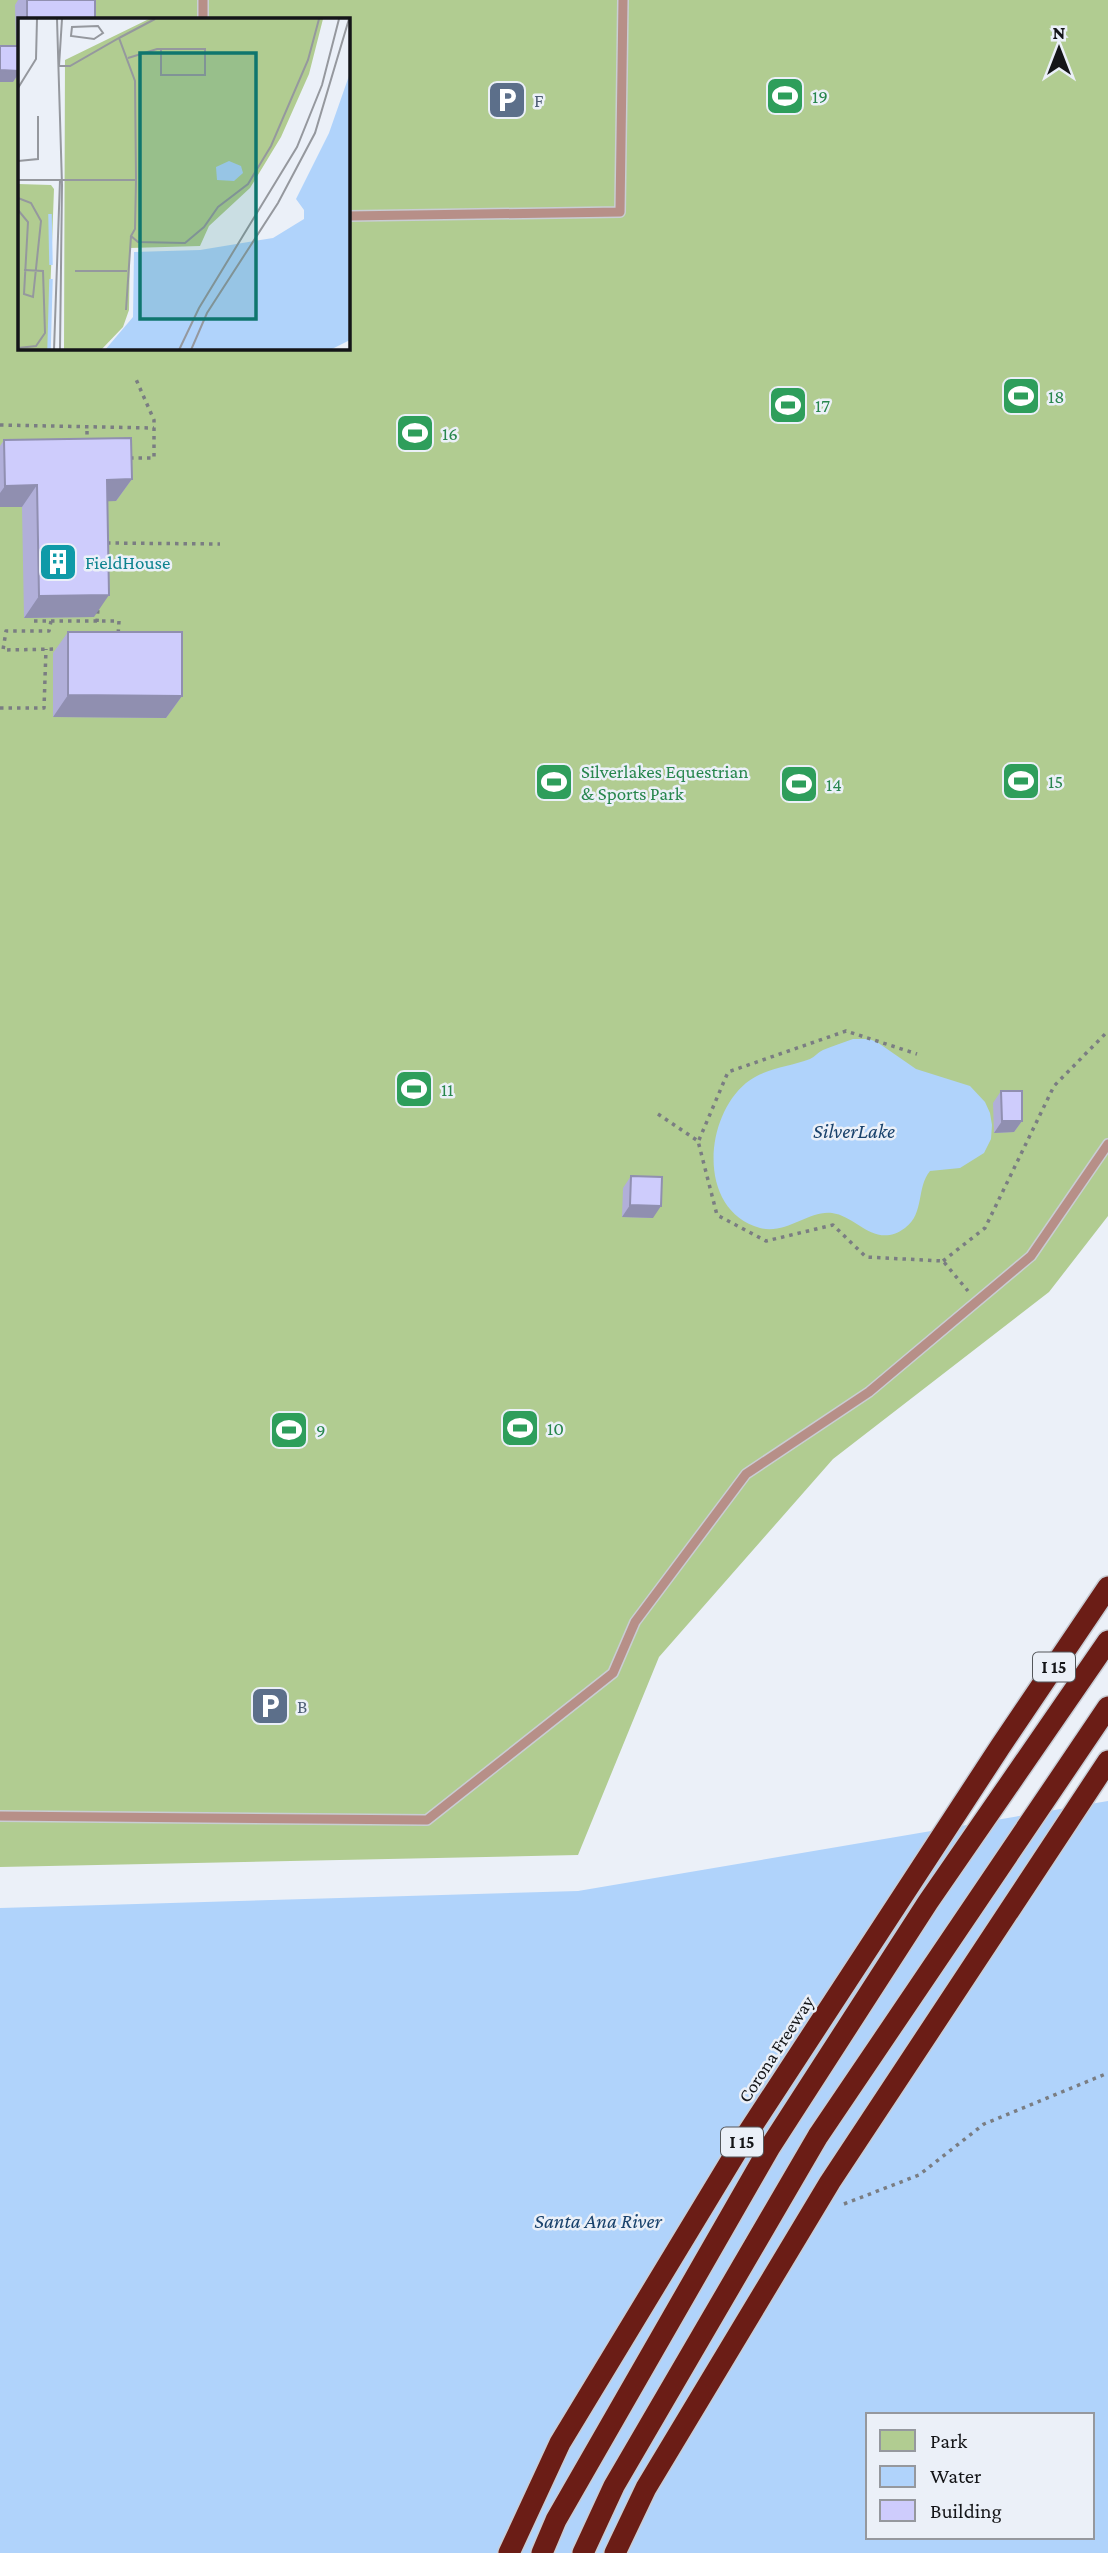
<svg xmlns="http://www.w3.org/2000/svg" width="1108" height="2553" font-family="'Crimson Pro',serif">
  <rect width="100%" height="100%" fill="#ebf0f8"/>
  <path fill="#b1cc91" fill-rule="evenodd" d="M0,0H1108V1216L1049,1292L833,1459L659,1657L578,1855L0,1867ZM19,19H348V348H19Z"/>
  <path fill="#b0d3fb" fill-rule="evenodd" d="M853,1039H869L877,1042L916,1069L970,1086L985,1102L990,1113L992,1125L991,1139L984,1153L960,1168L930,1171C916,1188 925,1213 905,1228C875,1250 857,1216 832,1213C809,1210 786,1235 760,1228C698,1211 703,1119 746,1083C764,1068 789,1067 810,1059C815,1057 818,1052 823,1050C832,1046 843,1043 853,1039Z
    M1108,1801V2553H0V1908L578,1891ZM868,2415H1092V2537H868Z"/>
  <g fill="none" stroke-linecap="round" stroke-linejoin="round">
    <defs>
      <path id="service" d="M203,19V0
        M348,216L620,212L623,0
        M0,1816L427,1820L613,1673L635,1622L746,1474L869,1392L1031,1256L1108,1144"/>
      <path id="motorway" d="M509,2553L560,2443L749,2131L1000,1747L1108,1587
        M542,2553L556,2520L770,2147L928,1902L1108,1641
        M583,2553L614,2486L818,2136L1108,1707
        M615,2553L646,2488L830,2182L1108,1761"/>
    </defs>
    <use href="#service" stroke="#c9cdd4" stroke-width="12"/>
    <use href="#motorway" stroke="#c9cdd4" stroke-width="24"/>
    <path stroke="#7a7d82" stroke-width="3.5" stroke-dasharray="3.5 5" stroke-linecap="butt" d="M0,425L154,428
      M87,443V428
      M130,458H154V420L135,377
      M107,543L220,544
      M34,621H119L118,636
      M51,621L49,631H6L3,650L60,649
      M97,622L98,608
      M0,708H44L46,649
      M658,1114L698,1141L717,1215L766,1241L833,1225L866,1257L943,1261L968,1291
      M699,1140L728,1072L846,1031L917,1054
      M943,1261L985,1228L1054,1086L1108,1031
      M844,2204L919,2175L984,2124L1108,2073"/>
    <use href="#service" stroke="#b78f88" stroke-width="9"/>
    <use href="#motorway" stroke="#6b1d16" stroke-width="21"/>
  </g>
  <path fill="#b1afd9" d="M18,0H95V19H19V73L13,82L16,46L15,5Z
    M4,440L132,479L116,501H107L94,617L24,618L22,507H0V446Z
    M68,632L182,696L166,718L53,717V653Z
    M1001,1091L1022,1121L1014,1132L994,1133L993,1103Z
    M631,1176L653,1218L622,1217L623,1188Z"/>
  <path fill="#908fb0" d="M0,70L19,71V73L13,82H0Z
    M132,479L116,501L91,502L107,480Z
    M37,485L22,507H0V493L5,486Z
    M109,595L94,617L24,618L39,596Z
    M68,695L182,696L166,718L53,717Z
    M1002,1121H1022L1014,1132L994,1133Z
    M630,1205L661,1206L653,1218L622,1217Z"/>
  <path fill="#ceccfc" stroke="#908fb0" stroke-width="2" d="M27,0H95V19H27Z
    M0,46H19V71L0,70Z
    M131,438L132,479L107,480L109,595L39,596L37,485L5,486L4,440Z
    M68,632H182V696L68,695Z
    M1001,1091H1022V1121H1002Z
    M631,1176L662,1177L661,1206L630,1205Z"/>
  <defs>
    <symbol id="stadium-square" viewBox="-11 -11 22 22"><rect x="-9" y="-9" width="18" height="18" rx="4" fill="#2e9e5b" stroke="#ebf0f8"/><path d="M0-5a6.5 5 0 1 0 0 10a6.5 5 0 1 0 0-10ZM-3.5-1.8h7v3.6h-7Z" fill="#fff"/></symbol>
    <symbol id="parking-square" viewBox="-11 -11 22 22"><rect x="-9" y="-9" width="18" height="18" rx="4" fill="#5c6f8a" stroke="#ebf0f8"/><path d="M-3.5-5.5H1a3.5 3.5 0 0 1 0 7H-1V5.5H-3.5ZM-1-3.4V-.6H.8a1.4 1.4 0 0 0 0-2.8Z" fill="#fff"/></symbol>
    <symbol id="building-square" viewBox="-11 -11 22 22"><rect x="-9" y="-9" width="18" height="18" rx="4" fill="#0f9aa8" stroke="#ebf0f8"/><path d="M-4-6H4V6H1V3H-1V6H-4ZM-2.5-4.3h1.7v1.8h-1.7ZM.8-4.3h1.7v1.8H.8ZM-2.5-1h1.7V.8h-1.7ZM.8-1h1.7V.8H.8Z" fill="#fff"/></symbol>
  </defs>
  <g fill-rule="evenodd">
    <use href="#stadium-square" x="763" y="74" width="44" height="44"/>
    <use href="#parking-square" x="485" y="78" width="44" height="44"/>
    <use href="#stadium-square" x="999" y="374" width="44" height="44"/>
    <use href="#stadium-square" x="766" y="383" width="44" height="44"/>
    <use href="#stadium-square" x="393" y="411" width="44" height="44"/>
    <use href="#building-square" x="36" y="540" width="44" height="44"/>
    <use href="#stadium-square" x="999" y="759" width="44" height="44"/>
    <use href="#stadium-square" x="532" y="760" width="44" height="44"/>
    <use href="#stadium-square" x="777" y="762" width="44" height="44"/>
    <use href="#stadium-square" x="392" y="1067" width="44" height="44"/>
    <use href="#stadium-square" x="498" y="1406" width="44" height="44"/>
    <use href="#stadium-square" x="267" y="1408" width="44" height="44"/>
    <use href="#parking-square" x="248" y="1684" width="44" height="44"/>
  </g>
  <g text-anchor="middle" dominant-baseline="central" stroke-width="5" stroke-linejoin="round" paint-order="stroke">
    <g fill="#ebf0f8" stroke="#54575b" stroke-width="2">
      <rect x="1033" y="1652.5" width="42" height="29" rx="5"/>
      <rect x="721" y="2127.5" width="42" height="29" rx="5"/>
    </g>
    <g font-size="18" font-weight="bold" fill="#141518">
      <text x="1054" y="1667">I 15</text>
      <text x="742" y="2142">I 15</text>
    </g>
    <g font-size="19" fill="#27864d" stroke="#ebf0f8" text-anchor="start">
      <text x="812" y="96">19</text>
      <text x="1048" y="396">18</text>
      <text x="815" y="405">17</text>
      <text x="442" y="433">16</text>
      <text x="581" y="771">Silverlakes Equestrian<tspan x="581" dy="22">&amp; Sports Park</tspan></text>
      <text x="1048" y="781">15</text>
      <text x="826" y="784">14</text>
      <text x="441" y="1089">11</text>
      <text x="547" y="1428">10</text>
      <text x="316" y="1430">9</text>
    </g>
    <g font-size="19" fill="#4e5e75" stroke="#ebf0f8" text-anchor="start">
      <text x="534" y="100">F</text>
      <text x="297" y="1706">B</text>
    </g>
    <g font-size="19" fill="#0d838f" stroke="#ebf0f8" text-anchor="start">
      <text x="85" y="562">FieldHouse</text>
    </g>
    <g font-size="19" fill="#141518" stroke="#ebf0f8">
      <text transform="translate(776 2049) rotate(-57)">Corona Freeway</text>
    </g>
    <g font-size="21" font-style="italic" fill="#19426c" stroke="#ebf0f8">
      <text x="854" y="1131">SilverLake</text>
      <text x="598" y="2221">Santa Ana River</text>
    </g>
  </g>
  <g transform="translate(18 18)">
    <rect width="332" height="332" fill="#ebf0f8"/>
    <path d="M131,1H305L291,56L263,119L232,170L191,208L182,228L112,230L111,292L105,309L83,332H46L47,42ZM0,166L33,167L36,171L30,332H0Z" fill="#b1cc91"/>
    <path d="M332,55V322L312,332H87L115,299L116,234L182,232L255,220L286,201V192L278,181L311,115ZM211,143L223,148L225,155L216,163L199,162L198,149Z" fill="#b0d3fb"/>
    <path fill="none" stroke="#b0d3fb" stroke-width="3.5" d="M32,196L33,247M31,332L33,261"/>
    <path fill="none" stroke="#95989e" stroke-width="2" d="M39,1L44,167L42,332M80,8L85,15L76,21L53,18L54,9ZM101,20L137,1M110,40L139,31H187V57H143V31M41,48L44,1M0,70L18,41L19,1M0,143L20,141V98M0,162H118L117,63L101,20L52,48H41M118,162L117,211L113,218L120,224L167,225L186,209L200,189L230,166L253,128L290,42L301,1M0,180L13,185L23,203L15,279L6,276L10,204L0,192M57,253H109M108,292L113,218M0,330L18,328L27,315L25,253L6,252M36,332L42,162M161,332L181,290L279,129L304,67L321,1M173,332L189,295L260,185L297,115L331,1"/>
    <path fill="#0f766e" fill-opacity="0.15" stroke="#0f766e" stroke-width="3.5" d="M122,35H238V301H122Z"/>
    <rect width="332" height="332" fill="none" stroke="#141518" stroke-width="3.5"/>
  </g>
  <rect x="866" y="2413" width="228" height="126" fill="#ebf0f8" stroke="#95989e" stroke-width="2"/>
  <rect x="880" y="2430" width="35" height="21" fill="#b1cc91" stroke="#95989e" stroke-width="2"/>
  <text x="930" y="2448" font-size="21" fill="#141518">Park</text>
  <rect x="880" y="2466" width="35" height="21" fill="#b0d3fb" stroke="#95989e" stroke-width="2"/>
  <text x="930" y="2483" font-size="21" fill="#141518">Water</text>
  <rect x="880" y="2500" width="35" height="21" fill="#ceccfc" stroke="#95989e" stroke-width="2"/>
  <text x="930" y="2518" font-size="21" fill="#141518">Building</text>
  <g transform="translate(1059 49)" stroke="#ebf0f8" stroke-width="5" paint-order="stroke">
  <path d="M0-5L12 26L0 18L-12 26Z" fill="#141518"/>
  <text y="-10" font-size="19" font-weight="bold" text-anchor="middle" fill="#141518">N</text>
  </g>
</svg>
